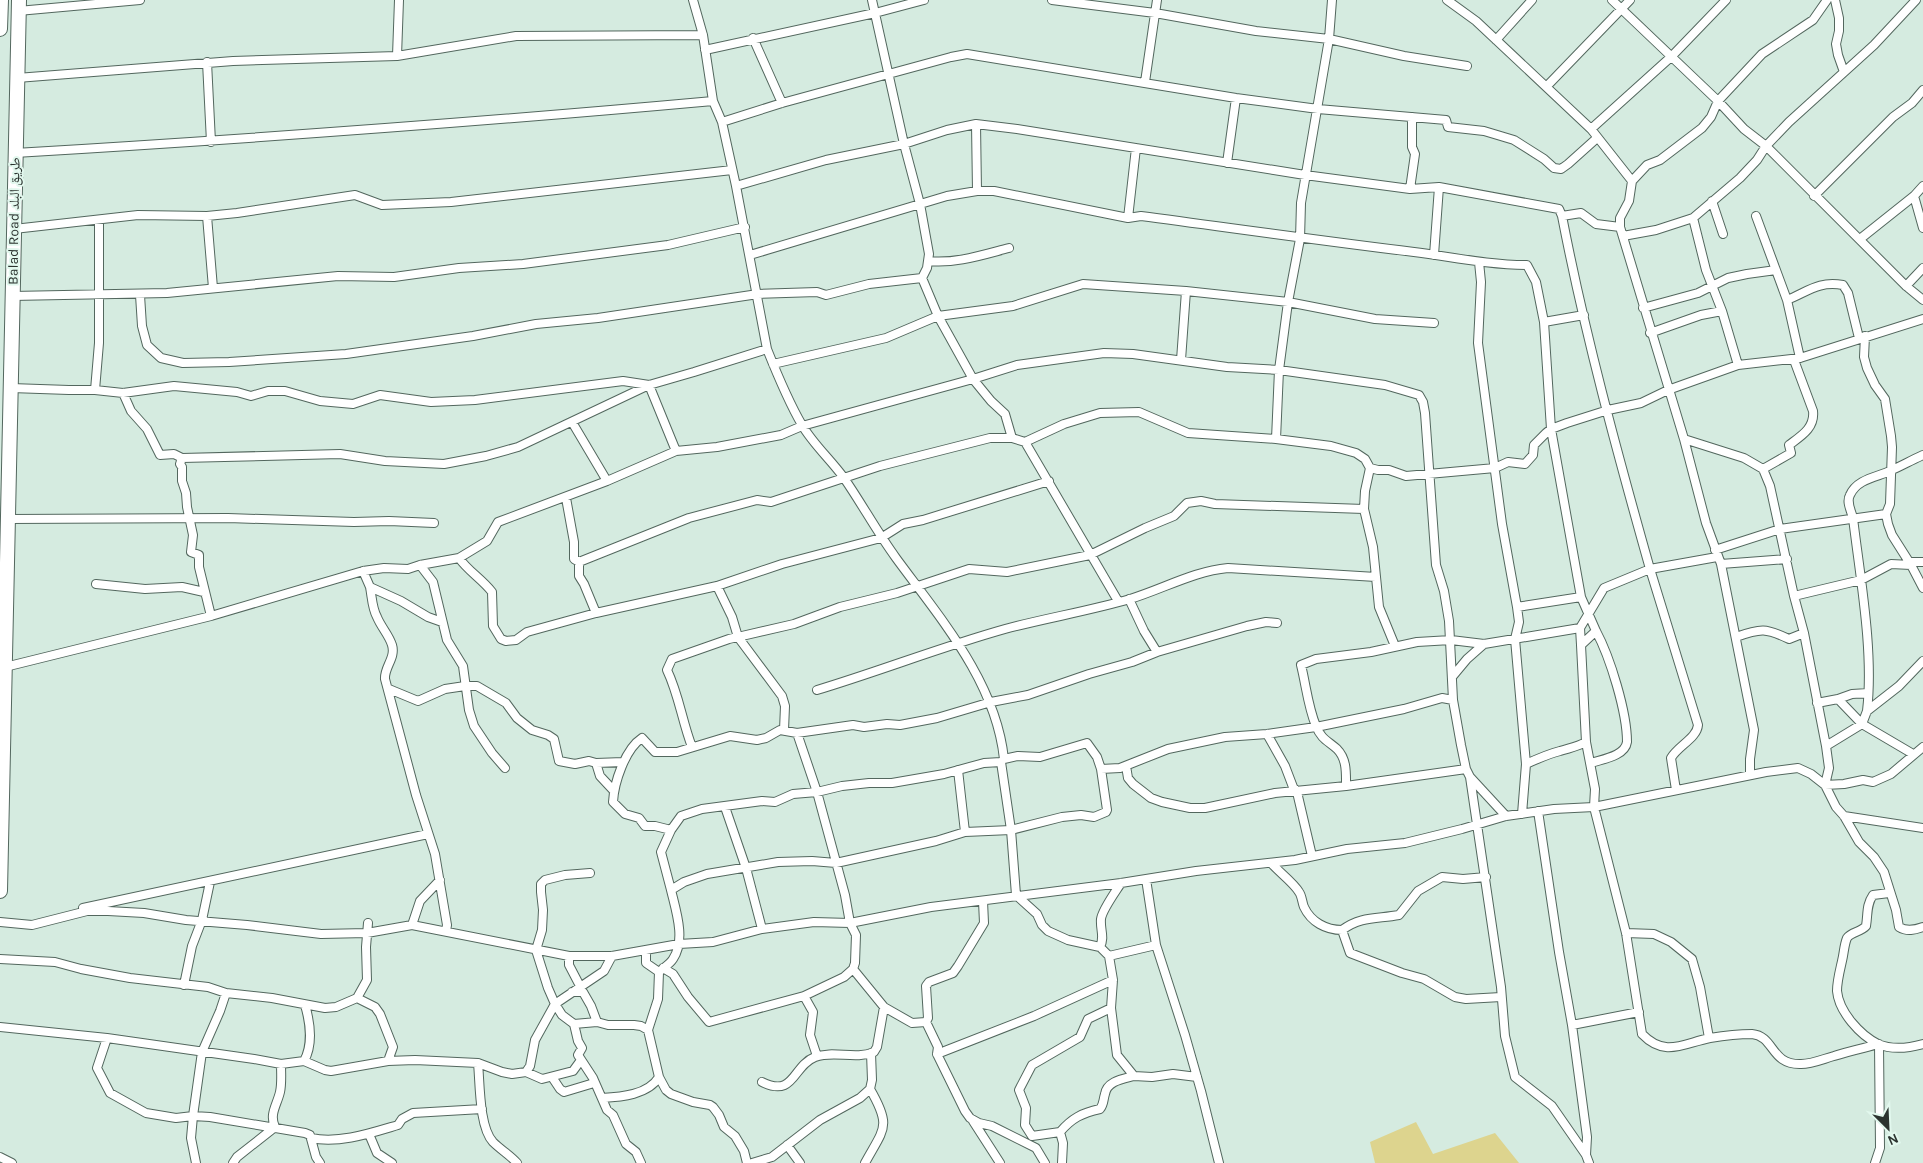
<svg xmlns="http://www.w3.org/2000/svg" width="1923" height="1163" font-family="Karla,'Noto Naskh Arabic',sans-serif">
  <rect width="100%" height="100%" fill="#d5ebe0"/>
  <path fill="#ddd48e" d="M1416,1122L1433,1154L1495,1133L1519,1163H1375L1370,1142Z"/>
  <g fill="none" stroke-linecap="round" stroke-linejoin="round">
    <defs>
      <path id="minor" d="M693,0L703,35L713,101L722,122L736,186L767,349C777,374 788,401 802,425C813,444 831,460 844,478C862,504 877,532 896,558C940,618 996,682 1004,759L1001,762L1011,830L1016,895L1037,914L1042,925L1048,931L1068,940L1100,947L1109,956L1113,980L1111,1008L1088,1019L1080,1037L1032,1065L1019,1090L1026,1108L1025,1125L1032,1136L1060,1132L1063,1143L1062,1163
        M872,0L904,144L920,204L929,254L927,268L922,278L938,316L973,379L991,401L1005,414L1012,438
        M1052,0L1155,13L1256,31L1329,39L1404,56L1467,66
        M1447,0L1476,21L1591,129
        M1612,0L1718,101L1744,129L1766,146L1906,286L1923,300
        M1835,0L1839,18V31L1836,44L1838,55L1844,72
        M18,11L140,0
        M753,38L782,103
        M1496,40L1532,0
        M705,50L875,13L924,0
        M397,56L399,0
        M207,62L211,142
        M17,78L233,61L397,56L516,36L703,35
        M1145,82L1157,0
        M1547,86L1630,0
        M722,122L782,103L951,57L967,54L1236,98L1318,109L1446,120L1448,127L1484,131L1514,140L1544,159L1554,168L1561,169L1568,164L1597,138
        M976,124L977,191
        M15,153C248,139 481,122 713,101
        M1227,163L1236,98
        M1632,181L1591,129L1672,56L1726,0
        M736,186L826,160L904,144L947,130L976,124L1017,129L1305,175L1410,189L1439,187L1559,209L1562,216C1585,335 1617,452 1650,569L1604,588L1580,628L1581,645
        M1410,189L1415,154L1412,147V117
        M1814,196L1893,117L1912,103L1923,90
        M1914,196L1923,228
        M1712,201L1723,234
        M207,216L213,288
        M1562,216L1581,213L1596,224L1620,227L1684,439L1706,523L1721,564L1754,730L1750,759V775
        M1756,216L1787,300L1800,358
        M1128,218L1136,148
        M1693,218L1706,270L1722,311L1738,365
        M1620,227V218L1629,201L1632,181L1647,165L1660,160L1702,128L1711,117L1718,101L1762,54L1813,20L1827,0
        M14,229L138,215L207,216L237,213L355,195L382,205L451,202L732,170
        M1623,236L1656,230L1693,218L1740,178L1757,160L1766,146L1789,122L1874,45L1916,0
        M1860,239L1914,196L1923,186
        M750,255L947,196L977,191H994L1128,218L1141,216C1232,228 1323,241 1414,252C1452,257 1489,265 1527,265L1536,282L1544,322L1551,429L1581,597L1596,631L1581,645L1586,742L1595,789L1594,807L1626,933L1642,1034C1665,1058 1684,1043 1710,1038C1722,1036 1739,1034 1752,1034C1775,1036 1770,1065 1801,1064C1812,1064 1823,1059 1834,1056C1849,1051 1864,1048 1879,1044L1880,1148L1875,1163
        M1434,255L1439,187
        M928,261C955,264 982,255 1009,248
        M1479,262L1481,282L1478,343L1502,524L1517,607L1519,622L1515,639L1526,764L1522,814
        M1906,286L1923,268
        M140,295L142,326L147,345L161,358L183,363L229,362L346,354L473,336L536,324L598,318L758,294L817,292L826,295L869,284L922,278
        M12,296L167,293L338,276L394,277L459,268L523,264L668,245L745,227
        M1787,300C1809,291 1818,281 1843,285L1848,293L1859,338
        M1643,308L1698,293L1728,278L1747,274L1776,270
        M1544,322L1584,315
        M1650,333L1701,315L1722,311
        M1865,336L1864,357L1867,368L1875,385L1885,399L1891,436L1892,447L1890,504L1886,514L1888,524L1892,535L1911,565L1923,588
        M1181,360L1186,291
        M773,364L886,338L938,316L1013,306L1083,284L1186,291L1288,302L1375,319L1434,323
        M649,385L676,451
        M11,388L69,390H95L99,343V221
        M95,390L123,393L174,386L237,392L251,396L268,391H285L320,401L353,404L380,395L431,402L475,400L623,381L649,385
        M123,393L131,411L147,429L160,455L174,454L182,458L180,464L182,467V481L186,493L187,507L193,535L191,552L199,555V567L211,616
        M572,422L607,481
        M1276,439L1279,370L1288,302L1300,239L1301,203L1329,39L1332,0
        M1684,439L1744,458L1763,469L1770,486L1794,596L1804,633L1826,746
        M1025,442L1118,601
        M182,458L340,454L385,461L444,464L486,456L518,447L649,385L694,372L767,349
        M1370,468L1365,491L1364,509L1373,547L1379,607L1395,646
        M1763,469L1791,453L1789,445C1801,436 1815,428 1813,411L1794,360
        M566,498L574,542V559L579,562
        M8,519L228,518L354,522L389,521L434,523
        M1715,550L1780,529L1886,514
        M459,558C468,571 482,579 492,592L493,626L501,639L506,641L516,640L527,632L596,613L717,586L782,564L881,538L903,524L923,520L1049,481
        M1721,564L1787,559
        M420,565L433,582L447,640L463,666L469,710L474,726L492,753L505,768
        M363,571L370,587L401,601L428,617L442,622
        M96,584L145,589L182,587L204,592
        M717,586L732,617L738,637L782,696L785,706L784,730
        M370,587C372,597 372,608 377,617C381,627 389,635 392,645C396,658 384,667 385,679L416,795L435,854L447,925L446,931
        M1794,596L1861,580L1891,564L1911,565V562H1923
        M1129,599L1144,631L1157,652
        M1517,607L1581,597
        M596,613L584,584L579,576V562L689,518L757,500L771,502L880,466L990,438H1012L1025,442L1064,424L1100,413L1139,412L1188,433L1276,439L1331,446L1356,453L1365,459L1370,468L1378,470H1389L1406,476L1495,468L1508,462L1525,464L1533,455L1534,445L1546,433L1551,429L1567,423L1608,410L1641,403L1668,390L1738,365L1800,358L1923,319
        M1736,637C1761,628 1766,628 1789,639L1804,633
        M1923,661L1899,686L1867,711L1862,724L1826,746L1829,768L1825,785L1836,807L1844,816L1859,842L1874,857L1884,872L1896,910L1899,927C1907,932 1915,930 1923,927
        M5,667L211,616L363,571L384,568L408,569L420,565L459,558L487,541L498,522L607,481L676,451L717,447L781,435L802,426L973,379L1017,365L1104,353L1133,354L1227,367L1279,370L1385,385L1419,395L1423,402L1425,413L1436,565L1444,591L1449,621L1453,700L1461,745L1466,769L1470,777L1506,816
        M1452,677L1467,659L1484,644
        M389,689L418,701L445,689L465,686H477L506,703L517,718L532,730L548,735L554,739L559,761L575,764L589,761L596,763L623,762
        M817,690C880,671 941,647 1005,629C1046,618 1089,611 1130,599C1163,589 1194,571 1228,568L1376,577
        M1838,699L1852,694L1868,693
        M1817,703L1838,699L1862,724L1913,754
        M1867,711C1874,652 1860,577 1853,518C1851,510 1846,502 1850,495C1857,479 1877,477 1890,471C1901,466 1912,460 1923,455
        M1267,734L1285,766L1293,787L1297,792L1312,856
        M692,747C682,721 679,695 667,670L672,659L729,639L794,624L840,607L897,593L969,569L1007,572L1090,555L1145,528L1174,516L1187,503L1201,501L1215,504L1364,509
        M1004,759L1018,756L1040,757L1087,743L1097,757L1101,769L1120,768L1168,749L1225,737L1267,734L1316,727L1404,709L1442,698L1453,700
        M596,763L600,776L614,791
        M1591,763C1603,759 1625,756 1627,742C1627,712 1610,657 1596,631
        M1526,764C1537,759 1548,754 1560,751C1569,748 1577,747 1586,742
        M1126,766L1128,778L1133,784L1151,798L1162,802L1190,808H1205L1275,793L1346,786L1466,769
        M958,770L965,832
        M1470,777L1501,987L1505,1036L1515,1077L1552,1106L1586,1155L1589,1163
        M1346,786C1346,773 1347,759 1337,749C1328,741 1321,739 1316,726C1308,707 1306,685 1301,665L1316,659L1371,652L1417,642L1451,640L1484,644L1580,628
        M1676,790L1671,758C1678,746 1697,738 1698,725L1650,569L1717,557
        M725,807L746,868L762,929
        M1538,811L1559,952L1572,1025L1587,1137L1586,1155
        M1844,816L1923,828
        M671,830L655,826H645L639,818L625,814L613,802C614,783 625,749 642,738L655,752H677L730,736L757,740L766,738L780,730L797,733L853,725L864,727L887,724L900,725L937,718L991,702L1028,695L1089,674L1132,662L1157,652L1247,626L1266,622L1277,623
        M1271,863C1279,872 1294,883 1299,892C1302,896 1302,902 1304,907C1311,922 1326,930 1342,930L1350,953L1402,973L1424,979L1455,997L1466,999L1501,997
        M590,873L565,875L545,880L541,884V892L543,910L542,930L536,950L548,988L555,1004L562,1015L574,1024L578,1041L582,1048L578,1055L593,1078L607,1110L613,1115L626,1144L636,1152L641,1163
        M1146,879L1156,945L1185,1035L1201,1091L1219,1163
        M671,890L661,852L671,830L681,816L702,809L762,801L775,802L793,794L817,792L842,786L869,783H892L944,774L984,763L1001,762
        M1889,893L1873,895C1866,905 1868,915 1866,926C1861,932 1851,932 1847,938C1844,945 1844,953 1842,961C1840,970 1837,981 1837,991C1839,1012 1860,1035 1878,1044C1892,1050 1909,1048 1923,1044
        M983,901L984,923L958,966L953,973L929,982L926,986L928,1018L926,1022L938,1047L937,1054L1034,1016L1113,980
        M83,908L428,834
        M0,922L32,925L87,911H108L144,913L186,920L247,925L321,934L367,933L412,925L569,956H612L679,944L713,942L762,929L814,922L850,923L931,907L1121,883L1196,871L1295,860L1347,849L1405,843L1462,829L1506,816L1554,809L1594,807L1766,772L1798,768L1811,774L1825,785L1844,784L1863,780L1873,782L1891,774L1923,747
        M412,925L420,901L440,880
        M1342,930C1361,916 1377,919 1399,915L1418,891L1442,877L1463,879L1486,877
        M1626,933L1654,934L1671,942L1692,959L1700,987L1709,1038
        M1100,947C1105,937 1100,930 1101,919C1102,910 1116,891 1121,883
        M646,950V963L659,972
        M569,956V965L580,986
        M1109,956L1156,945
        M0,959L55,962L81,969L130,978L208,987L226,993L272,998L325,1008L336,1007L357,998L367,980L366,947L368,923
        M663,968L673,974L688,997L709,1022L804,996L844,977L853,969L855,963L856,935L850,923L845,895L817,792L797,733
        M853,969L884,1007L912,1023L926,1022
        M184,985L192,946L202,920L210,882
        M572,992H583L591,1006L597,1022
        M804,996L813,1012L810,1035L817,1056
        M357,998L375,1007L380,1014L393,1047L388,1061
        M1111,1008L1117,1055L1134,1076L1152,1077L1173,1074L1197,1077
        M574,1024L597,1022L608,1025H634L641,1026L648,1030
        M1572,1025L1639,1012
        M0,1027L107,1038L254,1059L281,1064L304,1061L325,1070L331,1071L388,1061L415,1060L478,1063L502,1072L512,1074L526,1072L542,1079L573,1071L581,1060
        M107,1038L97,1068L110,1093L146,1113L176,1118L193,1116L210,1117L305,1133L310,1135L316,1157L320,1163
        M937,1054L965,1111L970,1118L979,1123L992,1126L1036,1148L1045,1163
        M304,1061C313,1045 310,1022 305,1005
        M478,1063C480,1083 479,1127 493,1142C501,1150 510,1155 517,1163
        M526,1072L530,1066L535,1040L555,1004L604,971L612,956
        M552,1077L560,1089L564,1092L594,1083
        M762,1082C795,1098 792,1066 815,1057C834,1050 855,1060 874,1052L877,1047L884,1007
        M602,1098C621,1097 648,1095 659,1077
        M973,1121L1000,1163
        M1060,1132C1072,1118 1082,1113 1100,1109C1104,1104 1103,1100 1105,1094C1107,1081 1123,1079 1134,1076
        M369,1134L377,1153L392,1163
        M311,1138C339,1144 371,1133 398,1125L402,1119L413,1113L482,1109
        M787,1145L800,1163
        M0,1157L12,1163
        M196,1163L191,1138L193,1116L202,1052L220,1011L226,993
        M233,1163L237,1157L275,1127C269,1114 277,1105 280,1092C282,1083 281,1074 281,1064
        M747,1163L744,1151L735,1136L724,1127L719,1115L713,1107L710,1105L693,1102L671,1094L666,1090L659,1077L648,1030L658,999L659,972C663,968 670,964 673,959C686,940 676,911 671,890L684,882L707,874L778,862L812,861L836,863L936,841L965,832L1011,830L1062,817L1081,815L1094,817L1106,812L1107,810L1101,769
        M752,1163L772,1157L820,1120L860,1098L870,1089L872,1080L871,1053
        M865,1163C884,1128 892,1127 870,1089"/>
      <path id="trunk" d="M0,29L1,0
        M0,891L19,0"/>
    </defs>
    <use href="#minor" stroke="#53675e" stroke-width="10"/>
    <use href="#trunk" stroke="#53675e" stroke-width="16"/>
    <use href="#minor" stroke="#fff" stroke-width="8"/>
    <use href="#trunk" stroke="#fff" stroke-width="14"/>
  </g>
  <g text-anchor="middle" dominant-baseline="central" stroke-width="4" stroke-linejoin="round" paint-order="stroke">
    <g font-size="14" fill="#2b332f" stroke="#e2f8ee">
      <text transform="translate(14 221) rotate(-89)">Balad Road طريق البلد</text>
    </g>
  </g>
  <g transform="translate(1888 1128) rotate(156)" stroke="#e2f8ee" stroke-width="4" paint-order="stroke">
  <path d="M0-4L9 19L0 12L-9 19Z" fill="#2b332f"/>
  <text y="-8" font-size="14" font-weight="bold" text-anchor="middle" fill="#2b332f">N</text>
  </g>
</svg>
